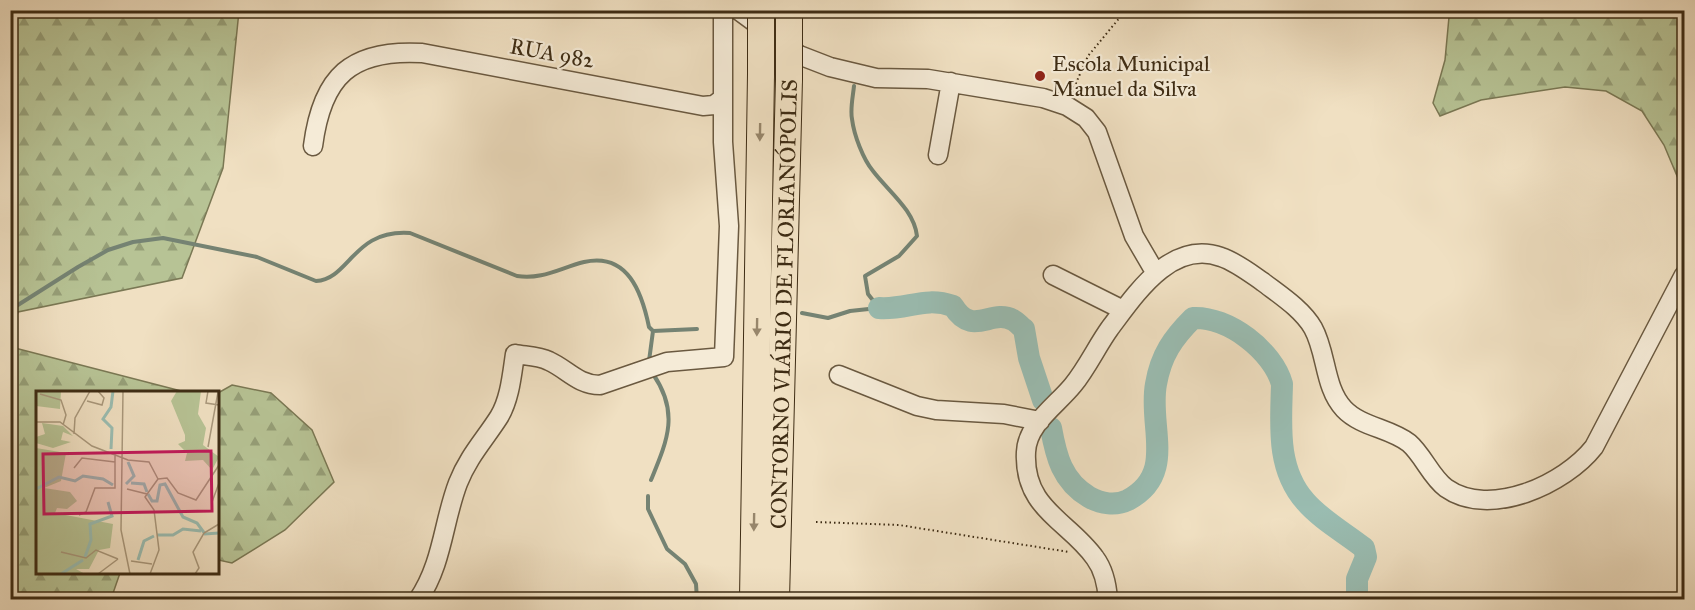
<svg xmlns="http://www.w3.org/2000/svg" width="1695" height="610" font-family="'IM FELL Great Primer',serif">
  <defs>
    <pattern id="forest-firs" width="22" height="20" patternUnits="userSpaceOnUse" patternTransform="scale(1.5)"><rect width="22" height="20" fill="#b7c395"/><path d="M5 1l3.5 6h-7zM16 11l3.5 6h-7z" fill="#969f78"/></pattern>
  </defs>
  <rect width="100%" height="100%" fill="#f0e0c2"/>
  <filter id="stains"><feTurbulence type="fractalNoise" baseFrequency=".00333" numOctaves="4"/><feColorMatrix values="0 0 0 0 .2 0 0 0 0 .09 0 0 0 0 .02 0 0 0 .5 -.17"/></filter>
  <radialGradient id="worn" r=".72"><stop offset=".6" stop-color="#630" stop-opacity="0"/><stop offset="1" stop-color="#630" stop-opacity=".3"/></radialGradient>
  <path fill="url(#forest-firs)" stroke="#7a7854" stroke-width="1.5" d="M11,10L239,11L223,168L182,278L18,312L11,333Z
    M1446,11H1684V187L1680,183L1664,145L1642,111L1606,91L1565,87L1481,100L1440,116L1433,103L1445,60L1449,17Z
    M11,347L185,392H38V572L120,573L111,599H11Z
    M232,385L271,393L312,430L334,482L285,530L232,563L218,560V393Z"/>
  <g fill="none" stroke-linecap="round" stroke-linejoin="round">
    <path stroke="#758373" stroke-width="4" d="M854,86C853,96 850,109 852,119C854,135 863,159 873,171C889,192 914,210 917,236L899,256L865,276L868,294L879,308
      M10,310L78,267L108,250L133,242L163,238L257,257L316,281C350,279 353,229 410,233L517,276C542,280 560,268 584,262C628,252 642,293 649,327L653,331L697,329
      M802,313L828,318L850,311L878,308
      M649,361L653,331
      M651,480C667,441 680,413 653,374
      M648,496V509L667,549L685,564L696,584L697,600"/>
    <path stroke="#9abdb2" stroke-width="22" d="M879,308C908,310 924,296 953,306C973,338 991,308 1013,320C1017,322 1021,327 1024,329L1029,358L1043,400
      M1051,428C1056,456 1062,481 1089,497C1101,504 1116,506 1128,500C1177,474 1148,426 1156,384C1161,355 1173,338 1193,318C1228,316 1273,351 1282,384C1281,424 1276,468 1305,501C1320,519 1345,533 1364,548L1366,557L1357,579V600"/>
    <defs>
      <path id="minor" d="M738,10L799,55L830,67L876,78L928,79L1043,98L1067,106L1086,118L1097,132L1134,236L1155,272
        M313,146C322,76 351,49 422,53L703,106L714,105L722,99
        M938,155L951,82
        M1053,275L1123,310
        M839,375L917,406L936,410L1004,414L1040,421
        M418,600C443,563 443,522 458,483C468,457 485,439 499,417C510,399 512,374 515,354C526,356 539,356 549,361C567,369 578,385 600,385L667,362L724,357L729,226L723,142V10
        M1108,600C1107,585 1104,570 1095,558C1069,521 1023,509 1026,452C1027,424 1057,405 1073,385C1087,368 1097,346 1110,328C1135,295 1171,239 1221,257C1236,262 1250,273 1263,282C1280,295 1302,309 1313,328C1327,353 1324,388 1344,409C1361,427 1390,428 1409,443C1423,455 1431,477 1446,488C1490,519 1565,484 1594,447L1684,275"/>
      <g id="highway">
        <path d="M753,600L761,74"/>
        <path id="s1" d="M776,600L789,79"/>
      </g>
    </defs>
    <use href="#minor" stroke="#6a5940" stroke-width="21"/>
    <use href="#highway" stroke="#3e2c14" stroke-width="28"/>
    <path stroke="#3e2c14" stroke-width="2" stroke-dasharray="1.5 3" stroke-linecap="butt" d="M1072,92L1088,56L1126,10
      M816,522L899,525L1069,552"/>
    <use href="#minor" stroke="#f5ebd7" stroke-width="18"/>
    <use href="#highway" stroke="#f0e0c2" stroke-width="26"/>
    <defs>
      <path id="highway-bridge" d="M789,10V79
        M761,74V10"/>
    </defs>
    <use href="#highway-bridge" stroke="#3e2c14" stroke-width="28" stroke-linecap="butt"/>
    <use href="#highway-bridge" stroke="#f0e0c2" stroke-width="26"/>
  </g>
  <defs><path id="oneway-solid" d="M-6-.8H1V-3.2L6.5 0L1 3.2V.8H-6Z" transform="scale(1.5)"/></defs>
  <g fill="#97866b">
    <use href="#oneway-solid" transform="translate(760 132) rotate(91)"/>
    <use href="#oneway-solid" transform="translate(757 327) rotate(91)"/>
    <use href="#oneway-solid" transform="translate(754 522) rotate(91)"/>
  </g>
  <circle fill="#8f2418" stroke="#f5ebd7" stroke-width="2" cx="1040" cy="76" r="6"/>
  <g text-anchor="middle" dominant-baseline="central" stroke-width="4.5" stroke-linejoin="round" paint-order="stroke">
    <g font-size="22" fill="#3e2c14" stroke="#f5ebd7">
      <text transform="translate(552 53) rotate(10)">RUA 982</text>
      <text stroke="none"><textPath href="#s1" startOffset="296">CONTORNO VIÁRIO DE FLORIANÓPOLIS</textPath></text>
    </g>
    <g font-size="22" fill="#3e2c14" stroke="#f5ebd7" text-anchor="start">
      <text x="1052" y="63">Escola Municipal<tspan x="1052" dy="25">Manuel da Silva</tspan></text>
    </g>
  </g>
  <g transform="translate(36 391)">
    <rect width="183" height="183" fill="#f0e0c2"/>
    <path d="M0,0H25L24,18L0,15ZM141,0H165L162,23L170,37L167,54L183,66L176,79L167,69L149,70L151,62L142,53L149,50V44L135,10ZM6,32L27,35L37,45L27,41L25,49L35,51L17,57L0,52V46L9,43ZM0,57L30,62L25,90L8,97L34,101L41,110L31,118L21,117L19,122L77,133L74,157L63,159L53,178H40L49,183H0Z" fill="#b7c395"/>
    <path fill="none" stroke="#9abdb2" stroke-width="3" d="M75,58L76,37L67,28L75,16L77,0M95,92L108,93L111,101M90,93L98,85L92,71M0,98L23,86L39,90L47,85L67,88L77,94M112,103L116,110H121L124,94L129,93L147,126L161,132L169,143L183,142M121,144H137L147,138L165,140M49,166L55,149L54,133L76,125L72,111M102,169L108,150L118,145M25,183L47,169"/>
    <path fill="none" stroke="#a9987c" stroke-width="1.5" d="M87,0L85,139L94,183M172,0L170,12L183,14M4,3L25,9L30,24L27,34M51,10L66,14L68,7L62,0M0,31H24L56,55L92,69L113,71L122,88M38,43L39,27L54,0M172,56L182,1M38,77L46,67L79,71M122,88L131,87L142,102L160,109L183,74M91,98L111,103M176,111L183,92M43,124L50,121L59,97H79V61M25,161L50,167L60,159L82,168M95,170L116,173M62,183L82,168M114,183L123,159L118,119L109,106L122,88M159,183L163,177L157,161L168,142L183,133"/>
    <path fill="#c2185b" fill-opacity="0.15" stroke="#c2185b" stroke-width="3" d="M175,60L176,120L8,123L7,63Z"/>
    <rect width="183" height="183" fill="none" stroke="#3e2c14" stroke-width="3"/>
  </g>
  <rect width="1695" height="610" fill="none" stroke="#f0e0c2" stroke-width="36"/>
  <rect x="12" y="12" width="1671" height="586" fill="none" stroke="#3e2c14" stroke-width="3"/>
  <rect x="18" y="18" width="1659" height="574" fill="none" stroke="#3e2c14" stroke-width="1.5"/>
  <rect width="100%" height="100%" filter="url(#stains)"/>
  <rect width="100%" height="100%" fill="url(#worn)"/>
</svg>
